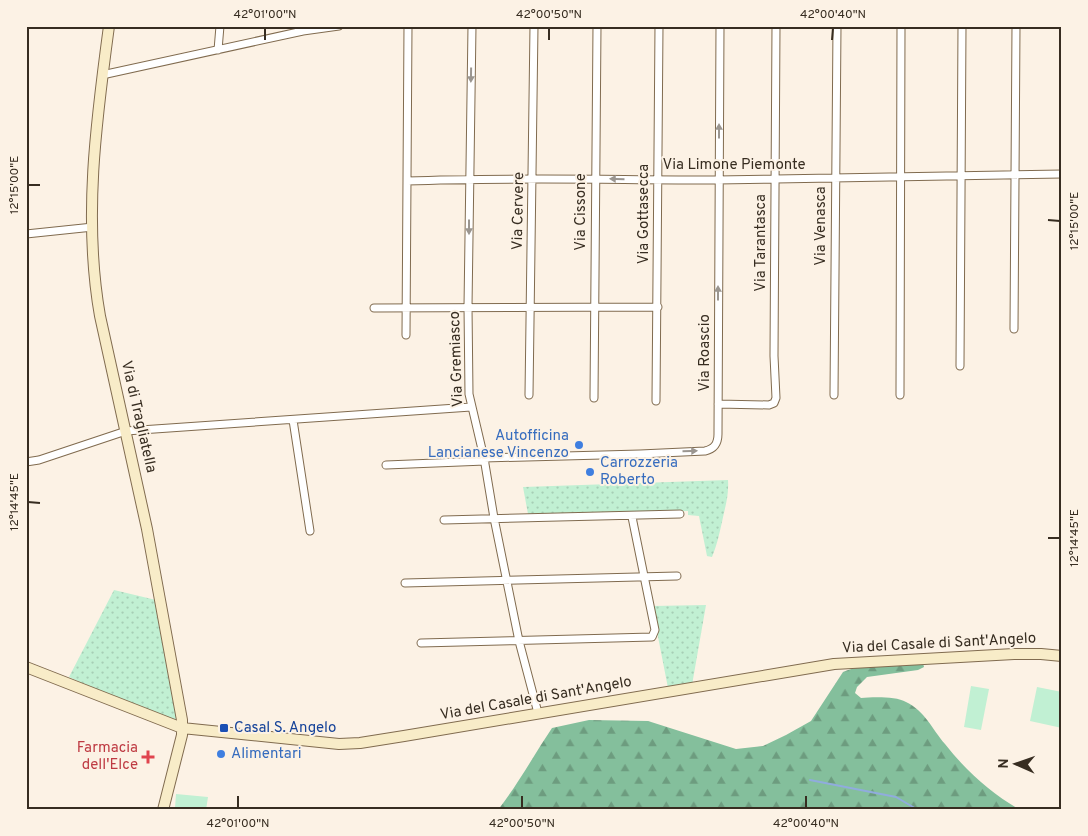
<svg xmlns="http://www.w3.org/2000/svg" width="1088" height="836" font-family="Overpass,sans-serif">
  <defs>
    <pattern id="grass-dots" width="8" height="8" patternUnits="userSpaceOnUse" patternTransform="scale(1.25)"><rect width="8" height="8" fill="#c1f0d3"/><path d="M2 2h.1M6 6h.1" fill="none" stroke="#a6ceb5" stroke-width="1.8" stroke-linecap="round"/></pattern>
    <pattern id="forest-firs" width="22" height="20" patternUnits="userSpaceOnUse" patternTransform="scale(1.25)"><rect width="22" height="20" fill="#84bf9c"/><path d="M5 1l3.5 6h-7zM16 11l3.5 6h-7z" fill="#6d9c7f"/></pattern>
  </defs>
  <rect width="100%" height="100%" fill="#fcf2e5"/>
  <path fill="url(#grass-dots)" d="M728,480C729,496 725,507 722,522C719,535 717,545 712,557L707,556L699,516L688,515V511L528,514L523,487Z
    M114,590L156,600L177,718L173,720L125,703L69,677Z
    M706,605L692,685L668,688L652,606Z"/>
  <path fill="url(#forest-firs)" d="M923,663L924,667L918,670L867,677L857,687L855,693L861,698C872,697 896,696 906,702C925,711 932,729 945,744C966,771 991,793 1020,810H498C518,784 534,755 552,728L589,720L648,721L736,749L763,746L786,735L811,721L843,672C867,662 898,665 923,663Z"/>
  <path fill="#c1f0d3" d="M971,686L989,689L981,730L964,727Z
    M1037,687L1062,692V728L1030,721Z
    M176,794L208,797L206,810L175,808Z"/>
  <g fill="none" stroke-linecap="round" stroke-linejoin="round">
    <path stroke="#90acdd" stroke-width="2" d="M810,780L896,797L918,810"/>
    <defs>
      <path id="street" d="M472,26L468,307L469,394L484,458L494,518L519,641L538,713
        M218,50L220,26
        M102,75L303,31L339,26
        M407,181C510,177 614,180 717,180C832,179 947,175 1062,174
        M26,234L93,227
        M374,308L658,307
        M1014,329L1016,26
        M406,335L408,26
        M960,366L962,26
        M529,395L534,26
        M834,395L837,26
        M900,395L901,26
        M594,398L597,26
        M656,401L659,26
        M718,404L769,405L774,403L776,398L774,356L776,26
        M293,420L310,531
        M484,458L640,454L705,451C714,449 718,444 718,434L720,26
        M26,462L39,460L126,431L471,407
        M386,465L485,461
        M444,520L680,514
        M405,583L677,576
        M421,643L652,637L655,630L632,517"/>
      <path id="secondary" d="M109,26C96,122 83,220 100,316L147,529L182,720V735L163,810
        M26,667L182,728L339,744L360,743L404,736L834,664L1014,654H1041L1062,656"/>
    </defs>
    <use href="#street" stroke="#806b4f" stroke-width="9"/>
    <use href="#secondary" stroke="#806b4f" stroke-width="12"/>
    <use href="#street" stroke="#fff" stroke-width="7"/>
    <use href="#secondary" stroke="#f8ecc8" stroke-width="10"/>
  </g>
  <defs><path id="oneway-solid" d="M-6-.8H1V-3.2L6.5 0L1 3.2V.8H-6Z" transform="scale(1.25)"/></defs>
  <g fill="#9b9690">
    <use href="#oneway-solid" transform="translate(471 75) rotate(91)"/>
    <use href="#oneway-solid" transform="translate(719 131) rotate(-90)"/>
    <use href="#oneway-solid" transform="translate(617 179) rotate(-179)"/>
    <use href="#oneway-solid" transform="translate(469 227) rotate(90)"/>
    <use href="#oneway-solid" transform="translate(718 293) rotate(-90)"/>
    <use href="#oneway-solid" transform="translate(690 451) rotate(-2)"/>
  </g>
  <path fill="none" stroke="#372d21" stroke-width="2" d="M265,40V28M549,40V28M832,40L833,28M28,185H40M1048,220L1060,221M28,502L40,503M1048,538H1060M238,808V796M522,808V796M806,808V796"/>
  <g fill="#3f7fe0" stroke="#fcf2e5" stroke-width="2">
    <circle cx="579" cy="445" r="5"/>
    <circle cx="590" cy="472" r="5"/>
    <circle cx="221" cy="754" r="5"/>
  </g>
  <rect fill="#1a4fb4" stroke="#fcf2e5" stroke-width="2" x="219" y="723" width="10" height="10" rx="2.5"/>
  <path fill="#e0444e" stroke="#fcf2e5" stroke-width="2" d="M145.5 749.5h5v5h5v5h-5v5h-5v-5h-5v-5h5z"/>
  <g text-anchor="middle" dominant-baseline="central" stroke-width="4" stroke-linejoin="round" paint-order="stroke">
    <g font-size="15" fill="#372d21" stroke="#fcf2e5">
      <text x="734" y="165">Via Limone Piemonte</text>
      <text transform="translate(519 211) rotate(-89)">Via Cervere</text>
      <text transform="translate(581 212) rotate(-90)">Via Cissone</text>
      <text transform="translate(644 214) rotate(-90)">Via Gottasecca</text>
      <text transform="translate(821 226) rotate(-90)">Via Venasca</text>
      <text transform="translate(761 243) rotate(-90)">Via Tarantasca</text>
      <text transform="translate(705 353) rotate(-90)">Via Roascio</text>
      <text transform="translate(457 359) rotate(-92)">Via Gremiasco</text>
      <text transform="translate(138 417) rotate(77)">Via di Tragliatella</text>
      <text transform="translate(939 644) rotate(-3)">Via del Casale di Sant'Angelo</text>
      <text transform="translate(536 699) rotate(-10)">Via del Casale di Sant'Angelo</text>
    </g>
    <g font-size="15" fill="#366cbe" stroke="#fcf2e5" text-anchor="start">
      <text x="569" y="436" text-anchor="end">Autofficina<tspan x="569" dy="17">Lancianese Vincenzo</tspan></text>
      <text x="600" y="463">Carrozzeria<tspan x="600" dy="17">Roberto</tspan></text>
      <text x="231" y="754">Alimentari</text>
    </g>
    <g font-size="15" fill="#164399" stroke="#fcf2e5" text-anchor="start">
      <text x="234" y="728">Casal S. Angelo</text>
    </g>
    <g font-size="15" fill="#be3a42" stroke="#fcf2e5" text-anchor="end">
      <text x="138" y="748">Farmacia<tspan x="138" dy="17">dell'Elce</tspan></text>
    </g>
  </g>
  <rect width="1088" height="836" fill="none" stroke="#fcf2e5" stroke-width="55"/>
  <g transform="translate(1016 764) rotate(272)" stroke="#fcf2e5" stroke-width="4" paint-order="stroke">
  <path d="M0-4L9 19L0 12L-9 19Z" fill="#372d21"/>
  <text y="-8" font-size="14" font-weight="bold" text-anchor="middle" fill="#372d21">N</text>
  </g>
  <rect x="28" y="28" width="1032" height="780" fill="none" stroke="#372d21" stroke-width="2"/>
  <g font-size="12" text-anchor="middle" fill="#372d21">
    <text x="265" y="18">42°01'00"N</text>
    <text x="549" y="18">42°00'50"N</text>
    <text x="833" y="18">42°00'40"N</text>
    <text transform="translate(14 185) rotate(-90)" y="4">12°15'00"E</text>
    <text transform="translate(1074 221) rotate(-90)" y="4">12°15'00"E</text>
    <text transform="translate(14 502) rotate(-90)" y="4">12°14'45"E</text>
    <text transform="translate(1074 538) rotate(-90)" y="4">12°14'45"E</text>
    <text x="238" y="827">42°01'00"N</text>
    <text x="522" y="827">42°00'50"N</text>
    <text x="806" y="827">42°00'40"N</text>
  </g>
</svg>
